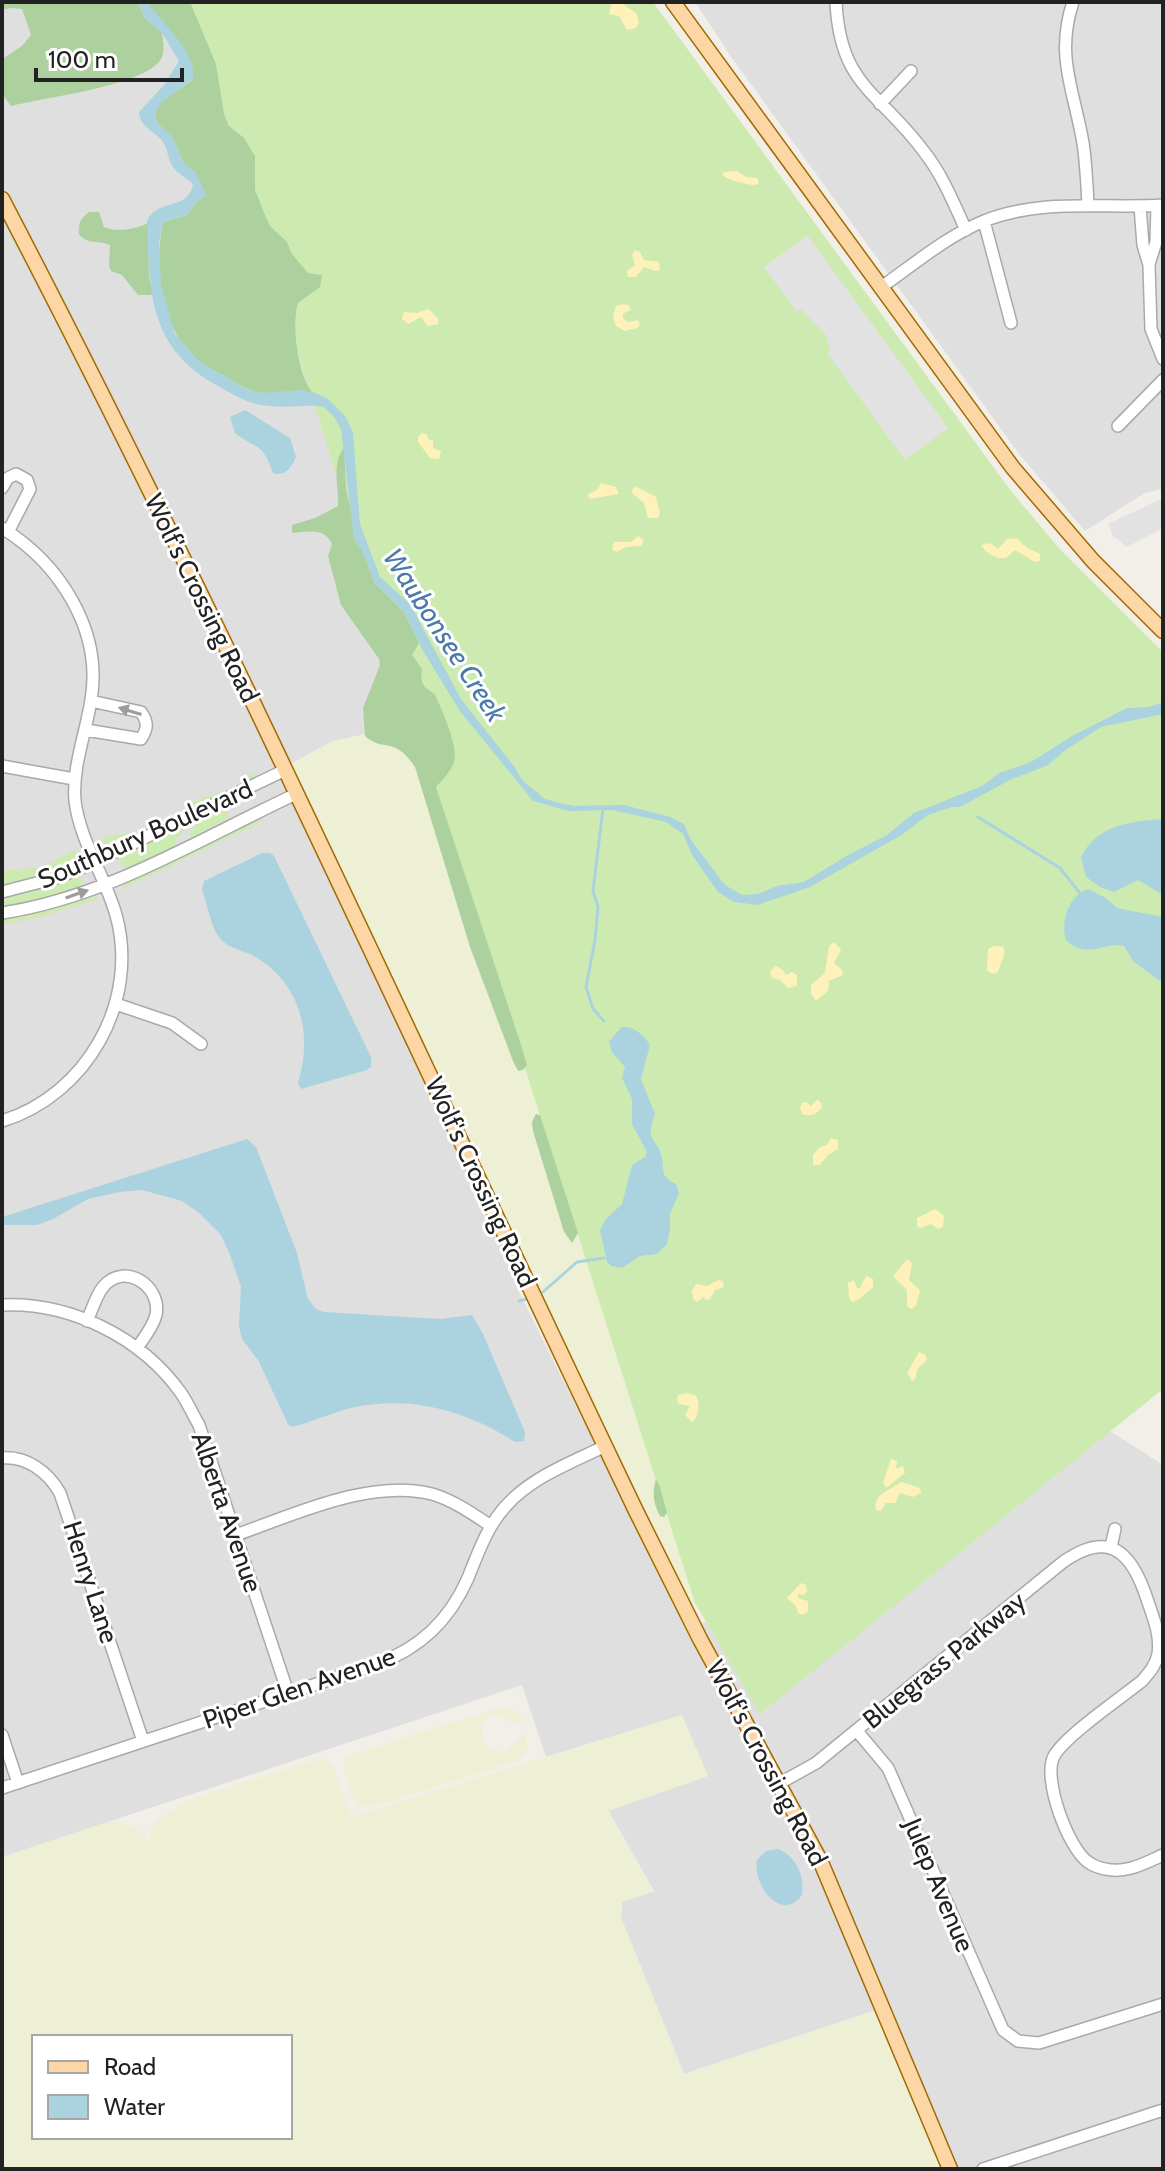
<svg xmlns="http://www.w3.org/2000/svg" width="1165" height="2171" font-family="Cabin,sans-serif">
  <rect width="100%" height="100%" fill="#f2efe9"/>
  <path fill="#e0dfdf" d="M2,2H186L416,724L333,741L289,765L66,311L2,189Z
    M695,2H1163V489L1145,493L1085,531L1020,455L732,58Z
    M2,211L85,371L198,601L524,1287L517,1288L687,1628L706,1622L760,1713L1110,1431L1163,1465V2169H941L876,2010L684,2074L621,1918L622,1902L654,1891L608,1810L682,1715L546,1757L522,1685L2,1857Z"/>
  <path fill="#eef0d5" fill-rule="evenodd" d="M416,724L695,1603L688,1606L289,765L333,741Z
    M503,1707L516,1711L523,1721L516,1725L506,1717L492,1715L482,1724L483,1740L490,1749L506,1752L523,1734L527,1739V1752L516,1761L372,1807L358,1805L354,1799L344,1769L345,1758L350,1755Z
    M682,1715L708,1776L608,1811L654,1891L622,1902L621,1917L684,2074L876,2010L941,2169H2V1857L114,1820L137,1828L149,1842L151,1830L157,1820L185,1802L317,1759H325L333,1766L351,1817ZM34,2037H290V2137H34Z"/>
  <path fill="#cdebb0" d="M186,2H653L1011,491L1059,548L1163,652V1389L760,1714L695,1603Z
    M257,772L258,775L255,778L107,850L102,838L144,830L165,821L193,802L241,784L244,782L242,779Z
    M239,797L238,803L227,809L228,818L191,838L190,834L198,822V817Z
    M257,817L261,822L124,888L122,882Z
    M185,823L184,831L175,840V846L128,868L122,866L119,859L122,855Z
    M75,850L81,861L78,863L48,875L2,888V871L43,867Z
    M77,876L82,877L84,883L74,890L2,909L7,896Z
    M96,894L98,899L40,917L2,925V918Z"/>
  <path fill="#add19e" d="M2,2H138L144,17L162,33C163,42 166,55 159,62C136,87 47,97 11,106L2,94V59L22,46L31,35L22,9L10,8L2,10Z
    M147,2H190L216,64L224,114L229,126L244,138L255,156V190L265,215L270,226L287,242L292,254L308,273L322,275L320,287L298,303C291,323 298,377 313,393C296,389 280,395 264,393C249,392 236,383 224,376C214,370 201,365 193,356C160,324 154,264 163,222L187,215L196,202L205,196L195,172L184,164L172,137L157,123L155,113L160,103L193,79Z
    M89,212H99L104,227C116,233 136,229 148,223L149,276L153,295H138L122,275L111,271L109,266L110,245C99,240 87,245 79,234C78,224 80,219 89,212Z
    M344,447L346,488L354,524V539L362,550L374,582L404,612L419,643L412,655L422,669C420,684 423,687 435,694C441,709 459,746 454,761C452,771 442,780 436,787L522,1048L527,1065L523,1070L518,1071L513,1061L470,947L415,767C394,735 384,753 365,736L363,708L380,665L379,659L341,605L328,556L332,544C324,527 309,532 292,533V525L315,518L338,506C339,485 331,465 344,447Z
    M536,1114L540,1115L578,1233L572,1243L564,1232L533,1131L532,1122Z
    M656,1479L660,1487L667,1513L664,1517L660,1516C653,1503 652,1493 656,1479Z"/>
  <path fill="#fff1ba" d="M612,2H619L636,13L639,22L636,28L627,30L619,16L609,14Z
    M737,171L746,177L757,178L759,184C751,187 728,180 722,175L724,172Z
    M635,250L640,252L644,260L659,262L660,270L655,271L644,267L636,277H628L627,271L635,265L632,255Z
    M623,304L628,305L631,309L623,314V319L629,322L638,320L640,325L637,328L625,331L616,326L613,317L616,306Z
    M429,309L438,319V324L428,326L421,317L408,324L402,319L404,312L417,313Z
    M422,433L427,434L428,439L433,441V448L441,451L439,459L430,458L418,442V437Z
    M601,483L616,487L619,494L589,499L588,494L597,490Z
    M637,487L656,497L660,513L658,518H648L644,503L632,493L633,488Z
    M638,536L644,540L641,546L626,547L617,552L612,550L614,542H631Z
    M1017,538L1027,548L1040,554V561L1035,562L1015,550L1006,558C998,560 985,553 981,545L990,543L998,549L1007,539Z
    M834,942L841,950L834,963L842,970L843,975L829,981L828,991L816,1001L811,994V985L825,973L829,946Z
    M994,946L1003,947L1005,952L998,972L993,974L987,971L988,949Z
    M776,966L783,970L786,975L792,972L797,975V986L788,988L780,980L772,978L770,971Z
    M818,1099L822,1105C820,1114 810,1117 802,1114L800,1108L802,1103L806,1102L811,1106Z
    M831,1138L838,1140V1149L828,1155L820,1165H813V1155L820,1147L827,1145Z
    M935,1209L944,1216L943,1227L938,1229L931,1224L921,1228L917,1227V1218Z
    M907,1259L912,1263L909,1280L920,1290L916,1306L911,1309L907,1306V1290L893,1276Z
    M866,1276L873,1279V1287L858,1300L852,1302L849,1298L848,1283L854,1280L857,1288H860Z
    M719,1280L723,1282L724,1287L715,1290L710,1299L706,1300L703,1297L697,1302L693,1299L692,1291L696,1284L707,1286Z
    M919,1352L925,1355L927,1360L918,1368L915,1379L912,1381L907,1373Z
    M686,1393L695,1395C701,1401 699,1417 692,1422L685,1415L690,1406L679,1404L677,1400L678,1395Z
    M891,1459L897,1461L896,1469L903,1466L905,1473L886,1488L883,1483Z
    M901,1482L920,1488L921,1493L913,1497L900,1493L895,1503H886L881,1511L876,1510C872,1494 891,1490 901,1482Z
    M801,1583L806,1585L807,1591L804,1595L798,1594V1598L808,1601V1612L802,1615L798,1613L796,1606L787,1598Z"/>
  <path fill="#e2e2e2" d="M807,235L948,428L905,460L827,353L830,350L826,335L802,310L796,311L764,267Z
    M1163,498V528L1127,547L1113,536L1108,524Z"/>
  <path fill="#aad3df" d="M138,2H147C161,22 197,52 193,78L161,103L155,114L157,123L172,137L184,164L195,172L205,192V196L196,202L187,215L163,222L159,242L161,285L175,334L200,362L246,389L263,393L301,390L315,393L328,399L346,417L353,433L360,524L380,577L410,604L461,699L513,765L523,781L545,799L559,803L574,806L624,805L670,817L684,824L691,840L725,885L742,895L758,894L777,886L804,882L848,855L887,835L914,813L982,786L999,773L1031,762L1072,736L1127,708L1149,707L1163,702V714L1101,727L1067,749L1048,765L1010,780L960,807H952L928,815L903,834L810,887L758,905L734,902L718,892L692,855L683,834L666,822L612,810L569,811L533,801L459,710L422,649L404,612L374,582L362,550L354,539L341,429L334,417L324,407L318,406C302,405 285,408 269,406C250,405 234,395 218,386C147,347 150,292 147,221C157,198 186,212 193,185C188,177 179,176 173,167C168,160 168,150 163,142C154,130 140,128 139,112L164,85L179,61L162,33L144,17Z
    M245,410L290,438L296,457C292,467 285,477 273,473C262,441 257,450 235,433L230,417Z
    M1163,819V895L1138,880L1114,892L1100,887L1086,877L1081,858C1095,825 1132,821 1163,819Z
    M262,853H270L274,856L371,1057V1067L367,1070L301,1089L298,1083C313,1034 301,985 256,957C244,950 227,949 218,936C210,923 207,903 202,889L204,881Z
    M1088,889L1106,898L1117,908L1163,917V983L1134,962L1124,946C1103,941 1087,961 1066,940C1060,922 1069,895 1088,889Z
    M621,1027C634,1026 643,1034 650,1045L641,1079L655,1114C644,1144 657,1135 662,1158C664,1173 661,1177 676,1184L679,1193L670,1214V1229L667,1244L657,1254L640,1256L622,1268L611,1266L607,1262L600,1230L606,1219L622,1204L632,1165L645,1157L647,1152L632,1124V1099L622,1078L625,1067L612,1052L609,1042Z
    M247,1139L256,1147L297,1253L308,1299L316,1309L324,1312L440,1319L472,1315L483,1334L525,1432L524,1441L515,1442C465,1410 409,1395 351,1408C331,1413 312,1422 292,1427L288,1424L258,1360L242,1339L239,1326L241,1287L230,1255L221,1235L199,1213L182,1201L142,1190L120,1192L88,1199L53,1219L37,1225H2V1217Z
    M778,1849C796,1856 805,1876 802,1895C781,1924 752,1884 757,1860L766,1851Z"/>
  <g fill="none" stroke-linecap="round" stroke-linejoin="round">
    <path stroke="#aad3df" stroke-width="3" d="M603,808L593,891L598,907L595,940L586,987L593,1009L604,1021
      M978,817L1060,868L1079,892
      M543,1292L577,1262L604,1258
      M519,1301L527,1299"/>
    <defs>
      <path id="minor" d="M836,2C840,88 881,92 925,153C943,176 954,204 966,230
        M1073,2C1055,56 1074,90 1083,143C1086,163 1087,184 1088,205
        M880,104L911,71
        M1140,206L1143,245L1149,265L1151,329L1163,359
        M984,221L1011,323
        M1149,264L1156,242L1157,206
        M880,288C913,265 947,236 984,221C1041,198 1104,209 1163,205
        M1118,426L1163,380
        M2,488L8,478L16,474L27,480L30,489L8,532
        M2,528C59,563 103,630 91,700C86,733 72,767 75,801C80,841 105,876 116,915C140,1001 87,1095 2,1121
        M86,730L141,739C148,728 148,722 141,712L91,701
        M2,766L74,779
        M2,892L56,878L84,867L285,770
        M2,913C108,897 201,838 296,794
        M116,1004L172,1023L201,1044
        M2,1305C70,1302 141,1337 181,1393C188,1403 193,1415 199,1425L288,1693
        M87,1321C92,1310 96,1296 103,1287C124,1261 162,1286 156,1315C153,1327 144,1338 137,1348
        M2,1458C27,1456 48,1472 60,1493L143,1741
        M236,1535C293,1515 371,1478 432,1494C453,1500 473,1514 491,1526
        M1111,1547L1115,1529
        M857,1731L888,1768L1003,2030L1018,2041L1039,2043L1163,2004
        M2,1735L18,1783
        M780,1783L816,1763L1063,1562C1110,1529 1132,1553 1147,1599C1153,1617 1161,1635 1158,1654C1156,1665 1149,1673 1142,1681C1122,1697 1065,1736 1054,1756C1042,1778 1068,1848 1088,1862C1092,1865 1100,1868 1105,1869C1126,1874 1145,1863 1163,1855
        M2,1788L377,1664C420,1648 449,1621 468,1578C478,1553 487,1527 505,1507C531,1477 571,1463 605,1446
        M983,2169L1163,2110"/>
      <path id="major" d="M673,2L1013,468L1093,561L1163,631
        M2,199C227,630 426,1073 636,1511L700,1639L820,1860L950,2169"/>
    </defs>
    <use href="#minor" stroke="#a9a9a9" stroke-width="14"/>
    <use href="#major" stroke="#a06b00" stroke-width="17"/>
    <use href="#minor" stroke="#fff" stroke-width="11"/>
    <use href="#major" stroke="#fcd6a4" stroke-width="14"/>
  </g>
  <defs><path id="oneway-solid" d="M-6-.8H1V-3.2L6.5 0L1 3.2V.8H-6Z" transform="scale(2)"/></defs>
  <g fill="#9c9c9c">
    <use href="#oneway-solid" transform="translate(130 711) rotate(-163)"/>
    <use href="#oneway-solid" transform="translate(77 894) rotate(-19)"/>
  </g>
  <g text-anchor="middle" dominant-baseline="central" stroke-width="6" stroke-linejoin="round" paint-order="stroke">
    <g font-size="26" fill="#222" stroke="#fff">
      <text transform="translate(202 598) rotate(64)">Wolf's Crossing Road</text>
      <text transform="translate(145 834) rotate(-24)">Southbury Boulevard</text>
      <text transform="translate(481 1182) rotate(65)">Wolf's Crossing Road</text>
      <text transform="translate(227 1512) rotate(71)">Alberta Avenue</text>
      <text transform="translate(91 1582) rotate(72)">Henry Lane</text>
      <text transform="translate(944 1660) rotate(-39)">Bluegrass Parkway</text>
      <text transform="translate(299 1688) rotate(-19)">Piper Glen Avenue</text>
      <text transform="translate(767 1763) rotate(62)">Wolf's Crossing Road</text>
      <text transform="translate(939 1885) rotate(67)">Julep Avenue</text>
    </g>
    <g font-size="28" font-style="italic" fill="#4a7aab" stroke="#fff">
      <text transform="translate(445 635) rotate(57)">Waubonsee Creek</text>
    </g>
  </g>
  <rect width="1165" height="2171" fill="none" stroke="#222222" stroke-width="8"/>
  <rect x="32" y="2035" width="260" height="104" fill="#ffffff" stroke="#a7a7a7" stroke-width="2"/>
  <rect x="48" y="2061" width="40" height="12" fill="#fcd6a4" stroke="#a7a7a7" stroke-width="2"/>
  <text x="104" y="2075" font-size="24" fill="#222222">Road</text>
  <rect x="48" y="2095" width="40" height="24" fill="#aad3df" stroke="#a7a7a7" stroke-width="2"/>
  <text x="104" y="2115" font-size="24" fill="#222222">Water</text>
  <path d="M36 68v12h146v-12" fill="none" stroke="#222222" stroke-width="4"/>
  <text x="48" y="68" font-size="24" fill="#222222" stroke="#ffffff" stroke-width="6" paint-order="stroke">100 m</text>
</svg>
